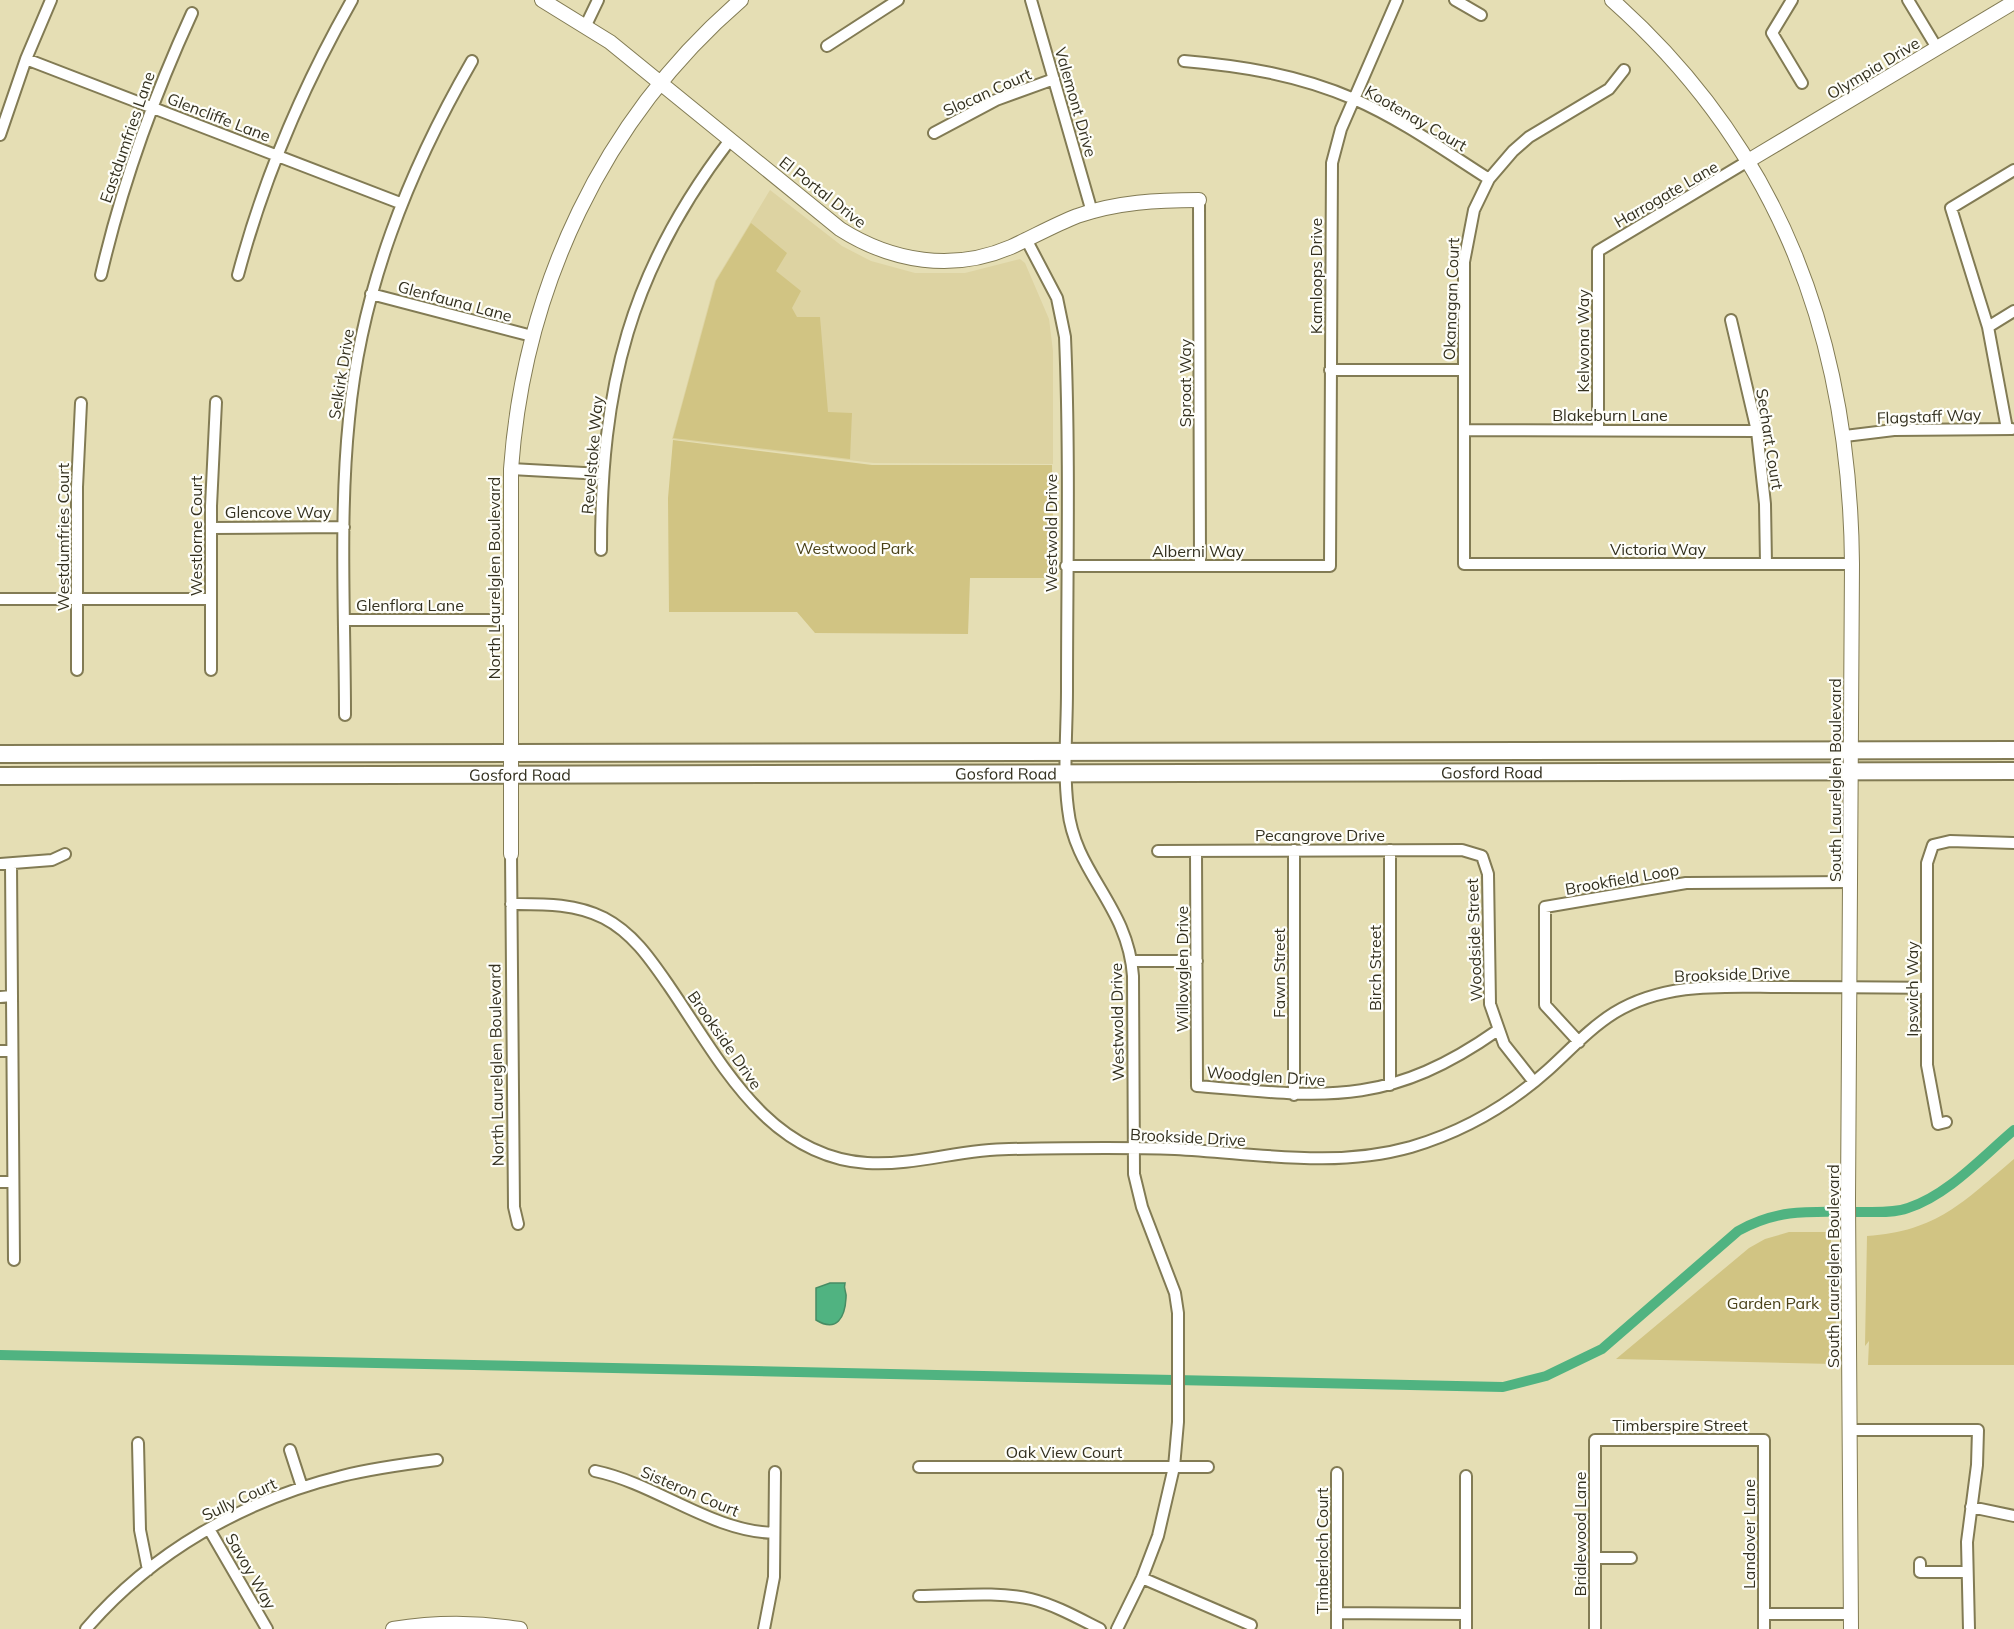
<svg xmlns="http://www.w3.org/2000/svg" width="2014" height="1629" font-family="Mulish,sans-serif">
  <rect width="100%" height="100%" fill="#e5deb4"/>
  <path fill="#ddd3a2" d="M770,190L842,246L871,261L915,273H965L1020,259L1025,263L1049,319L1053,351V464L874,463L672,439L715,281Z"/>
  <path fill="#d1c483" d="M751,223L787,253L776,271L801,291L792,308L797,317H820L828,412L852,413L850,459L673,438L716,281Z
    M673,440L872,465H1052L1054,578H970L968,634L815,633L797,612H669L668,498Z
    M2014,1159V1365H1868L1869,1341L1865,1346L1867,1236C1938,1231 1963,1202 2014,1159Z
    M1789,1232H1832L1830,1250L1835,1244L1836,1344L1831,1339L1833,1364L1616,1359L1749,1248L1765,1239Z"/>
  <path fill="#50b381" stroke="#478c64" stroke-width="1.5" d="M830,1283H845C843,1290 847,1291 846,1298C845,1317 837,1333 816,1320V1288Z"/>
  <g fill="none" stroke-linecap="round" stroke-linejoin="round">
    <path stroke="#50b381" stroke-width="10" d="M0,1355L1503,1387L1546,1376L1602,1349L1738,1231C1781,1207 1815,1212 1862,1212C1877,1212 1894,1213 1908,1208C1948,1195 1982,1157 2014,1130"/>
    <defs>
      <path id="minor" d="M1031,0L1092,212
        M1455,0L1481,15
        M1792,0L1772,33L1802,83
        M1908,0L1937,48
        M586,25L598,0
        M827,46L898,0
        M26,59L400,203
        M1184,61C1243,66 1299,75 1354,99C1402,120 1445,151 1489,179
        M1624,70L1609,89L1529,137L1513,151L1489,179L1474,210L1464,262V564H1852
        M934,133L996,100L1054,79
        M0,135L26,59L51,0
        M1199,200L1200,566
        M1026,239L1057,298L1065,337C1070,454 1067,573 1067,691C1067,730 1063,770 1068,809C1075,874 1128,905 1133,976L1134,1174L1142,1207L1175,1293L1178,1313V1422L1174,1467L1158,1536L1142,1578L1117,1629
        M101,275C122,184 153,98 192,13
        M238,275C264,177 302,88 352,0
        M371,294L532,336
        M1731,320L1757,431L1765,504L1766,564
        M1988,327L2014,311
        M1330,370H1464
        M2007,429L1988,327L1951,208L2014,170
        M1464,430L1757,431
        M1598,430V251L1748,161
        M1845,436L1894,430L2012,429
        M511,469L602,474
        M211,528L344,527
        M601,550C601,387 629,271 730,140
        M1066,566H1330L1332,163L1341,129L1397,0
        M0,599H211
        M345,620H511
        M77,670V487L81,403
        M211,670V506L216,402
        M345,715C345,617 339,517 349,419C361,290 408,172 472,61
        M1294,850V1095
        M1390,850V1085
        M1158,851L1462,850L1482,856L1488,874L1490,1004L1504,1044L1534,1082
        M1196,851L1197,1086C1324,1097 1387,1108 1498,1030
        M511,854L514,1207L518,1224
        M0,864L52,860L65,854
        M11,864L14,1260
        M511,904C542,904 575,903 604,918C633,933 651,960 669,986C720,1060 766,1156 867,1163C915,1166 961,1149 1009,1149C1064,1148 1120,1147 1175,1149C1255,1153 1333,1169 1411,1147C1462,1132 1509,1105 1548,1070C1570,1050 1590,1028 1614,1013C1666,981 1726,987 1784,987C1832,987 1879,987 1927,988
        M1132,961H1197
        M0,997L12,996
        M1579,1042L1545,1005V907L1686,883L1851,882
        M0,1051H12
        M1946,1122L1938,1124L1927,1065V863L1933,845L1950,841L2014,843
        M0,1182H13
        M1851,1430H1978L1977,1465L1967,1542L1969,1629
        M138,1443L140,1530L148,1570
        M290,1450L302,1487
        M919,1467H1208
        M595,1471C657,1484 710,1531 774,1533
        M1466,1476V1629
        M1971,1507L2014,1516
        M209,1529L267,1629
        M1595,1558H1631
        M1920,1563V1572H1965
        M1142,1578L1251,1625
        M919,1596C955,1596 996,1591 1031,1599C1055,1605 1078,1618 1100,1629
        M1337,1613L1466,1614
        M1764,1614H1850
        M86,1629C152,1552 244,1500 342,1476C373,1468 405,1464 437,1460
        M764,1629L774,1577L775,1472
        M1337,1629V1473
        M1595,1629V1440H1764V1629"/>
      <path id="tertiary" d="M542,0L610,42L840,229C892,262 953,272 1011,247C1033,237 1054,225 1077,216C1117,202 1158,200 1199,200
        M1612,0C1782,151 1850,341 1852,564L1848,1201L1851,1629
        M1748,161L2014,2
        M511,854V469C524,288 603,119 741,0
        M393,1629C436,1622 477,1622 520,1629"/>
      <g id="secondary">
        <path d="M0,754L2014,750"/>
        <path id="s1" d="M0,776L2014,771"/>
      </g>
    </defs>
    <use href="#minor" stroke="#827b54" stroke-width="14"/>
    <use href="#tertiary" stroke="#827b54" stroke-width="16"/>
    <use href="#secondary" stroke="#827b54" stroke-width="20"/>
    <use href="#minor" stroke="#fff" stroke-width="10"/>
    <use href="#tertiary" stroke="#fff" stroke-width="14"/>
    <use href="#secondary" stroke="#fff" stroke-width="16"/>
  </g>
  <g text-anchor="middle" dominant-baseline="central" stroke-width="4.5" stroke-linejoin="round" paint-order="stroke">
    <g font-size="16" fill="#33301f" stroke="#fefef9">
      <text transform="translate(1873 68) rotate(-31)">Olympia Drive</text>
      <text transform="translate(987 92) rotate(-24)">Slocan Court</text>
      <text transform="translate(1076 102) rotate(74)">Valemont Drive</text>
      <text transform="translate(219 117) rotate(21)">Glencliffe Lane</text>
      <text transform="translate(1416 118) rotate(30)">Kootenay Court</text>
      <text transform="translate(127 137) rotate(-71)">Eastdumfries Lane</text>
      <text transform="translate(823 192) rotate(38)">El Portal Drive</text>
      <text transform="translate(1666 194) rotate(-30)">Harrogate Lane</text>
      <text transform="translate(1316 276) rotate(-90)">Kamloops Drive</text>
      <text transform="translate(1451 299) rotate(-88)">Okanagan Court</text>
      <text transform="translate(455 301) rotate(15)">Glenfauna Lane</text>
      <text transform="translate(1583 341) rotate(-90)">Kelwona Way</text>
      <text transform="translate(341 374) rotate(-81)">Selkirk Drive</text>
      <text transform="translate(1185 383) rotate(-90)">Sproat Way</text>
      <text x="1610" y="415">Blakeburn Lane</text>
      <text transform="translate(1929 416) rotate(-2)">Flagstaff Way</text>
      <text transform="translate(1770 439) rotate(81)">Sechart Court</text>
      <text transform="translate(592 455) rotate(-85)">Revelstoke Way</text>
      <text x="278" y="512">Glencove Way</text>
      <text transform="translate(1051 533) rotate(-90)">Westwold Drive</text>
      <text transform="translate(196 536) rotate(-90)">Westlorne Court</text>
      <text transform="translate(63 537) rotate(-90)">Westdumfries Court</text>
      <text x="1658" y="549">Victoria Way</text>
      <text x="1198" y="551">Alberni Way</text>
      <text transform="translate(494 578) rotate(-90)">North Laurelglen Boulevard</text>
      <text x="410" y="605">Glenflora Lane</text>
      <text stroke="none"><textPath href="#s1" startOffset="1492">Gosford Road</textPath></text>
      <text stroke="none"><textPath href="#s1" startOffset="1006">Gosford Road</textPath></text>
      <text stroke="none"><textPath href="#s1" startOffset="520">Gosford Road</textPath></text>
      <text transform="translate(1835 780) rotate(-90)">South Laurelglen Boulevard</text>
      <text x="1320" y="835">Pecangrove Drive</text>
      <text transform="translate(1622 879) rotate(-10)">Brookfield Loop</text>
      <text transform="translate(1474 940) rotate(-92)">Woodside Street</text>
      <text transform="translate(1375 968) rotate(-90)">Birch Street</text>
      <text transform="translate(1182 969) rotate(-90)">Willowglen Drive</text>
      <text transform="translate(1279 973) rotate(-90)">Fawn Street</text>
      <text transform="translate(1732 974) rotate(-2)">Brookside Drive</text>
      <text transform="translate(1912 989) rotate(-90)">Ipswich Way</text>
      <text transform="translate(1117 1022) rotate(-91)">Westwold Drive</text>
      <text transform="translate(725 1040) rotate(55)">Brookside Drive</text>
      <text transform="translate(496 1065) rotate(-91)">North Laurelglen Boulevard</text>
      <text transform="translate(1266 1076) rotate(4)">Woodglen Drive</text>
      <text transform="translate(1188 1137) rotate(3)">Brookside Drive</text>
      <text transform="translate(1833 1266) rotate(-90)">South Laurelglen Boulevard</text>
      <text x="1680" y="1425">Timberspire Street</text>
      <text x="1064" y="1452">Oak View Court</text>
      <text transform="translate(690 1491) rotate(23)">Sisteron Court</text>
      <text transform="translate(239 1499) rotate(-25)">Sully Court</text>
      <text transform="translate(1580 1534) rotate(-90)">Bridlewood Lane</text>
      <text transform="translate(1749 1534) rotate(-90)">Landover Lane</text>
      <text transform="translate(1322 1551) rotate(-90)">Timberloch Court</text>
      <text transform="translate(251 1571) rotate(60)">Savoy Way</text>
    </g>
    <g font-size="16" fill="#494118" stroke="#fefef9">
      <text x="855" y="548">Westwood Park</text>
      <text x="1773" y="1303">Garden Park</text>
    </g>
  </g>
</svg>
